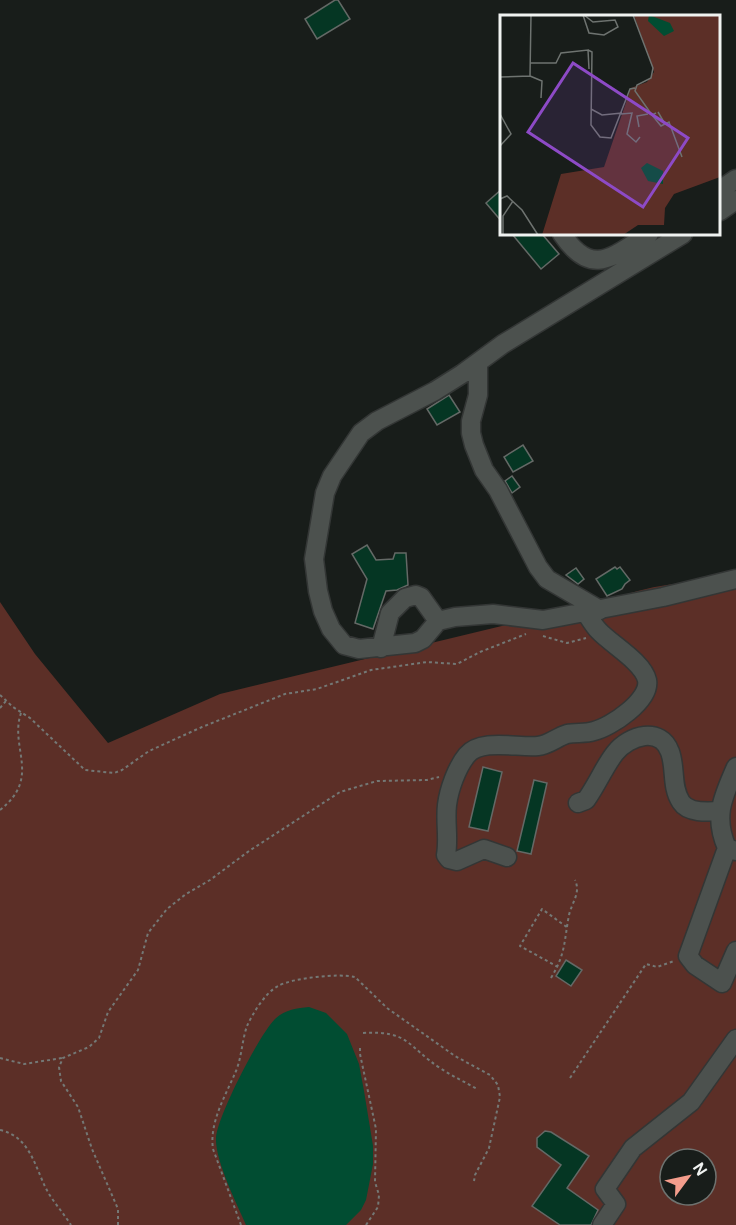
<svg xmlns="http://www.w3.org/2000/svg" width="736" height="1225" font-family="'DM Sans',sans-serif">
  <rect width="100%" height="100%" fill="#181d1a"/>
  <path fill="#5c2f27" fill-rule="evenodd" d="M736,574V1225H0V602L35,654L108,743L220,694L618,598C654,582 697,584 736,574ZM670,1159H706V1195H670Z"/>
  <path fill="#014d32" d="M309,1007L326,1013L347,1034L359,1064L364,1091L373,1146V1164L366,1200L361,1210L346,1225H246C237,1204 215,1161 216,1138C217,1117 259,1035 275,1019C284,1010 297,1008 309,1007Z"/>
  <path fill="#053623" stroke="#646966" stroke-width="1.5" d="M335,0H338L350,19L317,39L305,19Z
    M502,189V222L486,203Z
    M512,234H542L559,254L541,269Z
    M449,395L460,412L437,425L427,409Z
    M523,445L533,461L513,472L504,457Z
    M512,476L520,487L512,493L505,481Z
    M367,545L376,560L393,559L395,553H406L408,585L397,590L386,591L373,629L355,623L367,579L352,554Z
    M615,567L617,569L620,567L630,580L625,584L622,589L607,596L596,579Z
    M576,568L584,579L578,584L566,575Z
    M483,767L502,772L488,831L469,827Z
    M534,780L547,783L531,854L517,851Z
    M566,960L582,970L571,986L556,976Z
    M545,1131L551,1132L589,1156L567,1188L598,1210L591,1225H560L532,1206L561,1165L537,1147V1138Z"/>
  <g fill="none" stroke-linecap="round" stroke-linejoin="round">
    <defs>
      <path id="minor" d="M720,190L736,179
        M720,211L736,200
        M562,234C592,279 613,256 649,234
        M683,234L503,344L462,374L435,391L377,421L361,433L332,476L325,493L314,559L318,591L323,611L331,629L344,645L359,649L415,643L423,639L438,621L455,617L493,614L543,620L663,597L736,579
        M478,363V395L471,421V433L474,445L484,470L498,490L538,567L547,579L600,610
        M381,648L390,613L405,598L416,595L421,597L438,621
        M578,803L586,800C597,785 604,767 615,753C629,735 661,726 670,752C676,768 671,787 681,802C688,813 707,812 719,811
        M727,848C713,816 723,797 736,767
        M736,851L727,848L688,956L695,965L722,983L736,951
        M507,857L484,849L457,861L449,859L446,855C449,838 445,822 447,805C449,789 457,767 467,755C481,738 518,748 538,746C549,745 557,737 567,734C576,732 585,734 594,731C611,727 651,700 647,680C643,662 611,644 599,631C594,626 590,619 586,613
        M602,1225L616,1204L605,1189L633,1148L691,1102L736,1039"/>
    </defs>
    <use href="#minor" stroke="#333635" stroke-width="21"/>
    <path stroke="#747875" stroke-width="2" stroke-dasharray="3 3" stroke-linecap="butt" d="M543,636L567,643L586,638
      M0,695L13,707L30,718L85,770L114,773L122,770L149,751L202,727L285,694L317,689L371,670L427,662L457,664L480,652L526,634
      M0,708L6,701
      M0,810C42,777 9,748 21,713
      M558,967L520,946L542,909L568,928
      M551,978C566,953 564,941 569,915C572,902 581,893 575,880
      M363,1033C409,1030 408,1047 440,1068C452,1076 465,1082 477,1089
      M360,1048V1054L376,1129L375,1182L379,1195L378,1207L366,1225
      M0,1058L24,1064L62,1058
      M570,1078L646,964L657,967L674,961
      M0,1130C32,1137 35,1170 49,1194C56,1205 64,1214 71,1225
      M118,1225V1209L92,1149L78,1107L61,1081L59,1067L63,1058L89,1047L99,1038L108,1012L138,970L148,933L167,909L186,894L210,880L249,851L340,792L377,781L427,780L439,777
      M241,1225L213,1149C209,1122 226,1095 236,1071C242,1056 242,1040 247,1026C253,1013 265,993 278,986C292,978 339,973 355,977L387,1008L455,1056L490,1075L498,1085L500,1097L489,1148L475,1175L474,1181"/>
    <use href="#minor" stroke="#4c514e" stroke-width="18"/>
  </g>
  <g transform="translate(500 15)">
    <rect width="220" height="220" fill="#181d1a"/>
    <path d="M134,0H220V162L174,179L165,193L164,210H138L123,220H42L61,159L104,152L131,73L147,67L154,57Z" fill="#5c2f27"/>
    <path d="M149,0L170,8L174,16L164,21L148,6ZM147,148L163,156V169L148,166L141,153Z" fill="#014d32"/>
    <path fill="none" stroke="#6e7370" stroke-width="1.5" d="M83,0L89,18L104,20L118,12L115,5L93,7L84,0M133,0L153,53L151,63L137,70L135,76L152,100M88,35L92,37L91,110L100,122L111,123L130,74L135,73M30,48H56L61,38L88,35L89,54M30,61L42,66L41,83M0,62L30,61L31,0M91,94L102,100L122,98M156,98L152,100L161,111L165,109L158,97M0,99L11,119L0,131M121,99L132,98L127,119L136,127L140,122M165,109L169,107L182,142M139,112L137,101L148,99M0,184L7,181L22,195L38,220M3,220V201L13,186"/>
    <path fill="#8d4ac6" fill-opacity="0.15" stroke="#8d4ac6" stroke-width="3" d="M73,48L188,123L143,192L28,117Z"/>
    <rect width="220" height="220" fill="none" stroke="#f0f3f1" stroke-width="3"/>
  </g>
  <g transform="translate(688 1177) rotate(57)"><circle r="28" fill="#181d1a" stroke="#6e7370" stroke-width="1.5"/>
  <path d="M0-4.5L10 22L0 15L-10 22Z" fill="#f49d8c"/>
  <text y="-9" font-size="16" font-weight="bold" text-anchor="middle" fill="#f0f3f1">N</text>
  </g>
</svg>
